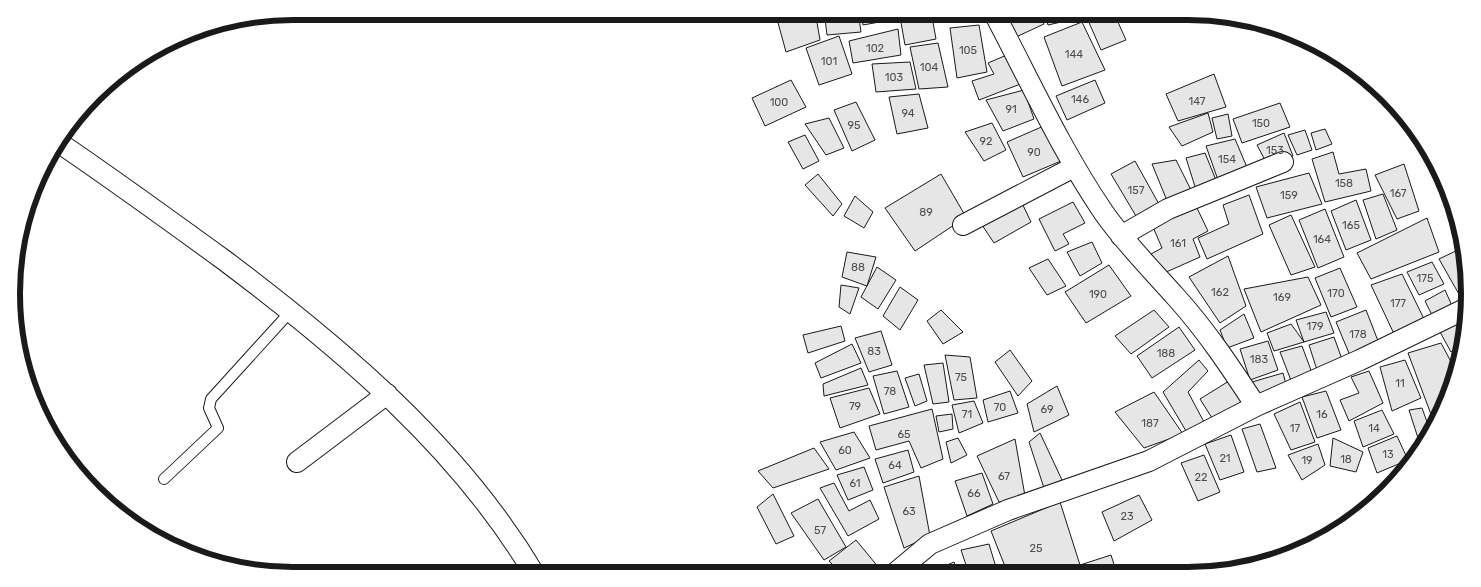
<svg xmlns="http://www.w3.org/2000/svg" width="1481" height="587" font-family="Rubik,sans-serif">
  <rect width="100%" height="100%" fill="#fff"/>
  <path fill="#e6e6e6" stroke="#1a1a1a" d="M751,11H782L755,19Z
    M791,11H815L820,40L786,52L777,19L792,17Z
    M824,11H858L861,32L827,35Z
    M861,11H895L896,19L863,25Z
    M925,11H931L936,39L905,45L900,17Z
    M1005,11H1038L1044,24L1016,37Z
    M1044,11H1081L1083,17L1048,25Z
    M1084,11H1113L1126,40L1101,50Z
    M1082,22L1105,70L1062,86L1044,37Z
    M979,25L987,72L957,78L950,28Z
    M898,29L901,55L853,63L849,41Z
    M839,36L852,74L819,85L806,48Z
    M938,43L948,87L919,89L910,47Z
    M1009,54L1023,83L979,100L972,81L994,74L988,63Z
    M910,62L916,89L876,92L872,64Z
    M1214,74L1226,107L1178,121L1166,94Z
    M791,80L806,107L765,126L752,98Z
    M1095,80L1105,103L1067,120L1056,96Z
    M1024,90L1034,119L1003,131L986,100Z
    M919,94L928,128L897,134L889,97Z
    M856,102L875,140L852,151L834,110Z
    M1280,103L1290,127L1242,143L1233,119Z
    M1208,113L1213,132L1182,146L1169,127Z
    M1228,114L1232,136L1217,139L1212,118Z
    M829,118L844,148L826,155L805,124Z
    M992,123L1006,150L984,161L965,132Z
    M1046,125L1061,161L1023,177L1007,142Z
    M1325,129L1332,144L1316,150L1311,133Z
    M1305,130L1312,150L1297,155L1288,135Z
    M1284,133L1293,156L1268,166L1257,145Z
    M805,135L819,161L803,169L788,142Z
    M1235,139L1249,172L1218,180L1206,146Z
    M1333,152L1339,174L1366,169L1371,191L1325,202L1312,159Z
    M1205,153L1218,185L1197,193L1186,158Z
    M1176,160L1193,194L1168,203L1152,164Z
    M1135,161L1160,206L1136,216L1111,174Z
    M1404,164L1419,211L1397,219L1375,175Z
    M1309,173L1322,204L1267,218L1256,187Z
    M818,174L842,204L833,216L805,185Z
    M941,174L966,217L915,251L885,208Z
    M1383,194L1397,230L1376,239L1363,200Z
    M1249,195L1263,234L1207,259L1198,238L1229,224L1223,205Z
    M855,196L873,212L864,228L844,216Z
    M1356,200L1371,240L1346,250L1331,211Z
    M1021,201L1031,222L994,243L980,222Z
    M1073,202L1085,223L1063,234L1069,244L1055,251L1039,219Z
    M1196,206L1208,231L1193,239L1200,257L1164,273L1151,254L1162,248L1153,227Z
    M1325,209L1344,257L1318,268L1299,220Z
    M1291,215L1315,267L1291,275L1269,225Z
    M1427,218L1439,252L1371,279L1357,253Z
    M1092,242L1102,263L1080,276L1067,252Z
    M1462,248L1469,275L1464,303L1439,259Z
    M847,252L876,257L867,286L842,277Z
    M1228,256L1246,306L1220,323L1189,277Z
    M1048,259L1066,286L1047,295L1029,268Z
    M1432,262L1444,284L1419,295L1407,272Z
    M1109,265L1131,296L1086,323L1065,292Z
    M877,267L896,280L878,309L861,297Z
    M1340,268L1357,307L1331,317L1315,278Z
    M1402,274L1425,321L1395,336L1371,285Z
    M1308,277L1321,305L1261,332L1244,289Z
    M841,285L859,288L850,314L839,307Z
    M900,287L918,300L900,330L883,316Z
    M1445,290L1453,308L1433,317L1425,301Z
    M941,310L963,332L943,344L927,321Z
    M1154,310L1169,327L1131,354L1115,336Z
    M1366,310L1380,346L1351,358L1336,322Z
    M1326,312L1334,333L1304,342L1296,320Z
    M1244,314L1254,338L1227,348L1220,330Z
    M1463,320L1460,347L1451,352L1440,332Z
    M1291,324L1304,342L1274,351L1267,333Z
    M841,326L845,341L808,353L803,335Z
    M1179,327L1195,350L1152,378L1137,356Z
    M881,331L892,365L869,372L855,338Z
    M1334,337L1343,362L1317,370L1309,345Z
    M1268,341L1278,370L1250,380L1240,349Z
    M1441,343L1456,371L1455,383L1442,387L1447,400L1435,425L1408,353Z
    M852,344L861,363L821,378L815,363Z
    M1302,346L1312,373L1292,383L1280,352Z
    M1010,350L1032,381L1018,396L995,362Z
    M945,355L970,357L977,398L954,400Z
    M1199,360L1208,371L1188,392L1204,422L1186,431L1163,392Z
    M1405,360L1421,398L1392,411L1380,367Z
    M943,363L949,402L933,404L924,365Z
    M861,368L868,385L824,396L823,384Z
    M897,371L909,407L884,414L873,376Z
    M1369,371L1383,403L1349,421L1340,400L1359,393L1351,377Z
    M1283,373L1287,388L1262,398L1252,382Z
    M919,374L927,401L915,406L905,378Z
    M1229,381L1242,402L1212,418L1200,399Z
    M1057,386L1069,415L1034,432L1027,404Z
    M869,388L880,414L840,428L830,398Z
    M1010,391L1018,413L988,422L983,400Z
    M1326,391L1341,430L1317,438L1302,397Z
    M1154,392L1183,434L1144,448L1115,412Z
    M974,401L983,423L959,433L952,405Z
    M1300,402L1315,442L1291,450L1274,414Z
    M1422,408L1431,433L1418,438L1409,410Z
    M932,409L943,459L921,468L909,441L876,450L869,426Z
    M1382,410L1394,434L1363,447L1354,421Z
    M952,414L953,429L939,432L936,416Z
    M1260,424L1276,468L1257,472L1242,429Z
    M854,432L870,458L836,470L820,442Z
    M1040,433L1062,480L1044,488L1029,442Z
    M1231,435L1244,472L1220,480L1205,444Z
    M1397,436L1408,460L1377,473L1368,448Z
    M958,438L967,455L951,463L946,442Z
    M1333,438L1363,452L1356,472L1330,466Z
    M1015,439L1025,496L999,502L977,456Z
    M1318,444L1325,465L1302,480L1288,455Z
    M814,448L829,469L773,488L758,471Z
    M908,450L914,472L883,483L875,459Z
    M1204,455L1220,492L1198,501L1181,463Z
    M864,467L873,490L848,500L837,475Z
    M982,473L993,504L967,516L955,481Z
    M919,476L930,536L904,548L884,487Z
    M834,483L849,511L870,500L879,519L848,536L820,488Z
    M773,494L794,536L776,544L757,507Z
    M1139,495L1152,520L1114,541L1102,512Z
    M818,499L846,547L824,560L791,513Z
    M1060,502L1080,565L1055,574H1008L991,531Z
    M856,540L884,574H842L829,561Z
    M989,544L998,574H969L961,550Z
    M1111,555L1117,574H1083L1080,565Z
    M954,562L959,574H933L931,572Z
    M828,564L836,574H813Z"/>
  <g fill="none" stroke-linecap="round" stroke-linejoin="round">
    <defs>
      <path id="lane" d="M164,479L218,428L209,408L211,399L291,311"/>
      <path id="street" d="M993,11C1029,79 1061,150 1104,213C1125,243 1151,269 1175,296C1206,330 1231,368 1256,406
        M58,142C114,180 169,220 224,260C341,348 459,447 535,575
        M963,225L1074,167
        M1121,236L1168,209L1283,162
        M297,462L387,394
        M894,574L930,544L1008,510L1149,461L1256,406L1360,360L1465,309"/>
    </defs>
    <use href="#lane" stroke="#1a1a1a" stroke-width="12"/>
    <use href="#street" stroke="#1a1a1a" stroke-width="22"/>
    <use href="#lane" stroke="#fff" stroke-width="10"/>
    <use href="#street" stroke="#fff" stroke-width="20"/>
  </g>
  <g text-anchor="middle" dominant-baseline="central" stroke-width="4" stroke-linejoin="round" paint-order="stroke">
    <g font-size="11" fill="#4d4d4d">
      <text x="875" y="48">102</text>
      <text x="968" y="50">105</text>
      <text x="1074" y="54">144</text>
      <text x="829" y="61">101</text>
      <text x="929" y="67">104</text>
      <text x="894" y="77">103</text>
      <text x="1080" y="99">146</text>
      <text x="1197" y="101">147</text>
      <text x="779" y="102">100</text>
      <text x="1011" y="109">91</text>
      <text x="908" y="113">94</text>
      <text x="1261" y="123">150</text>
      <text x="854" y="125">95</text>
      <text x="986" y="141">92</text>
      <text x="1275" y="150">153</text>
      <text x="1034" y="152">90</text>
      <text x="1227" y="159">154</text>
      <text x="1344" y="183">158</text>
      <text x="1136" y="190">157</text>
      <text x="1398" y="193">167</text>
      <text x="1289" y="195">159</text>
      <text x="926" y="212">89</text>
      <text x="1351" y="225">165</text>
      <text x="1322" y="239">164</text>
      <text x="1178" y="243">161</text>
      <text x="858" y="267">88</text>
      <text x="1425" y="278">175</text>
      <text x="1220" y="292">162</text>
      <text x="1336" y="293">170</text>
      <text x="1098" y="294">190</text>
      <text x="1282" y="297">169</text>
      <text x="1398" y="303">177</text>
      <text x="1315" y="326">179</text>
      <text x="1358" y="334">178</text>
      <text x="874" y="351">83</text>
      <text x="1166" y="353">188</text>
      <text x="1259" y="359">183</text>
      <text x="961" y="377">75</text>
      <text x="1400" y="383">11</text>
      <text x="890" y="391">78</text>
      <text x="855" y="406">79</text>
      <text x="1000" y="407">70</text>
      <text x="1047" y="409">69</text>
      <text x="967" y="414">71</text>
      <text x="1322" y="414">16</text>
      <text x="1150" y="423">187</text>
      <text x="1295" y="428">17</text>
      <text x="1374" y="428">14</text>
      <text x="904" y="434">65</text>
      <text x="845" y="450">60</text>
      <text x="1388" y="454">13</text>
      <text x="1225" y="458">21</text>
      <text x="1346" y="459">18</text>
      <text x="1307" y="460">19</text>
      <text x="895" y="465">64</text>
      <text x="1004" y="476">67</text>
      <text x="1201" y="477">22</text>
      <text x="855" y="483">61</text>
      <text x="974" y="493">66</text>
      <text x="909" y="511">63</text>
      <text x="1127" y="516">23</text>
      <text x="820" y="530">57</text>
      <text x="1036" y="548">25</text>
    </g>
  </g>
  <path d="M0 0H1481V587H0ZM293 20H1188A273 273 0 0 1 1461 293V294A273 273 0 0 1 1188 567H293A273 273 0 0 1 20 294V293A273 273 0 0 1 293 20Z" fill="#fff" fill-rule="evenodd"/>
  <path fill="none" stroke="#1a1a1a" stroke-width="6" d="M293 20H1188A273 273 0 0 1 1461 293V294A273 273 0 0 1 1188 567H293A273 273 0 0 1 20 294V293A273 273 0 0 1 293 20Z"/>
</svg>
